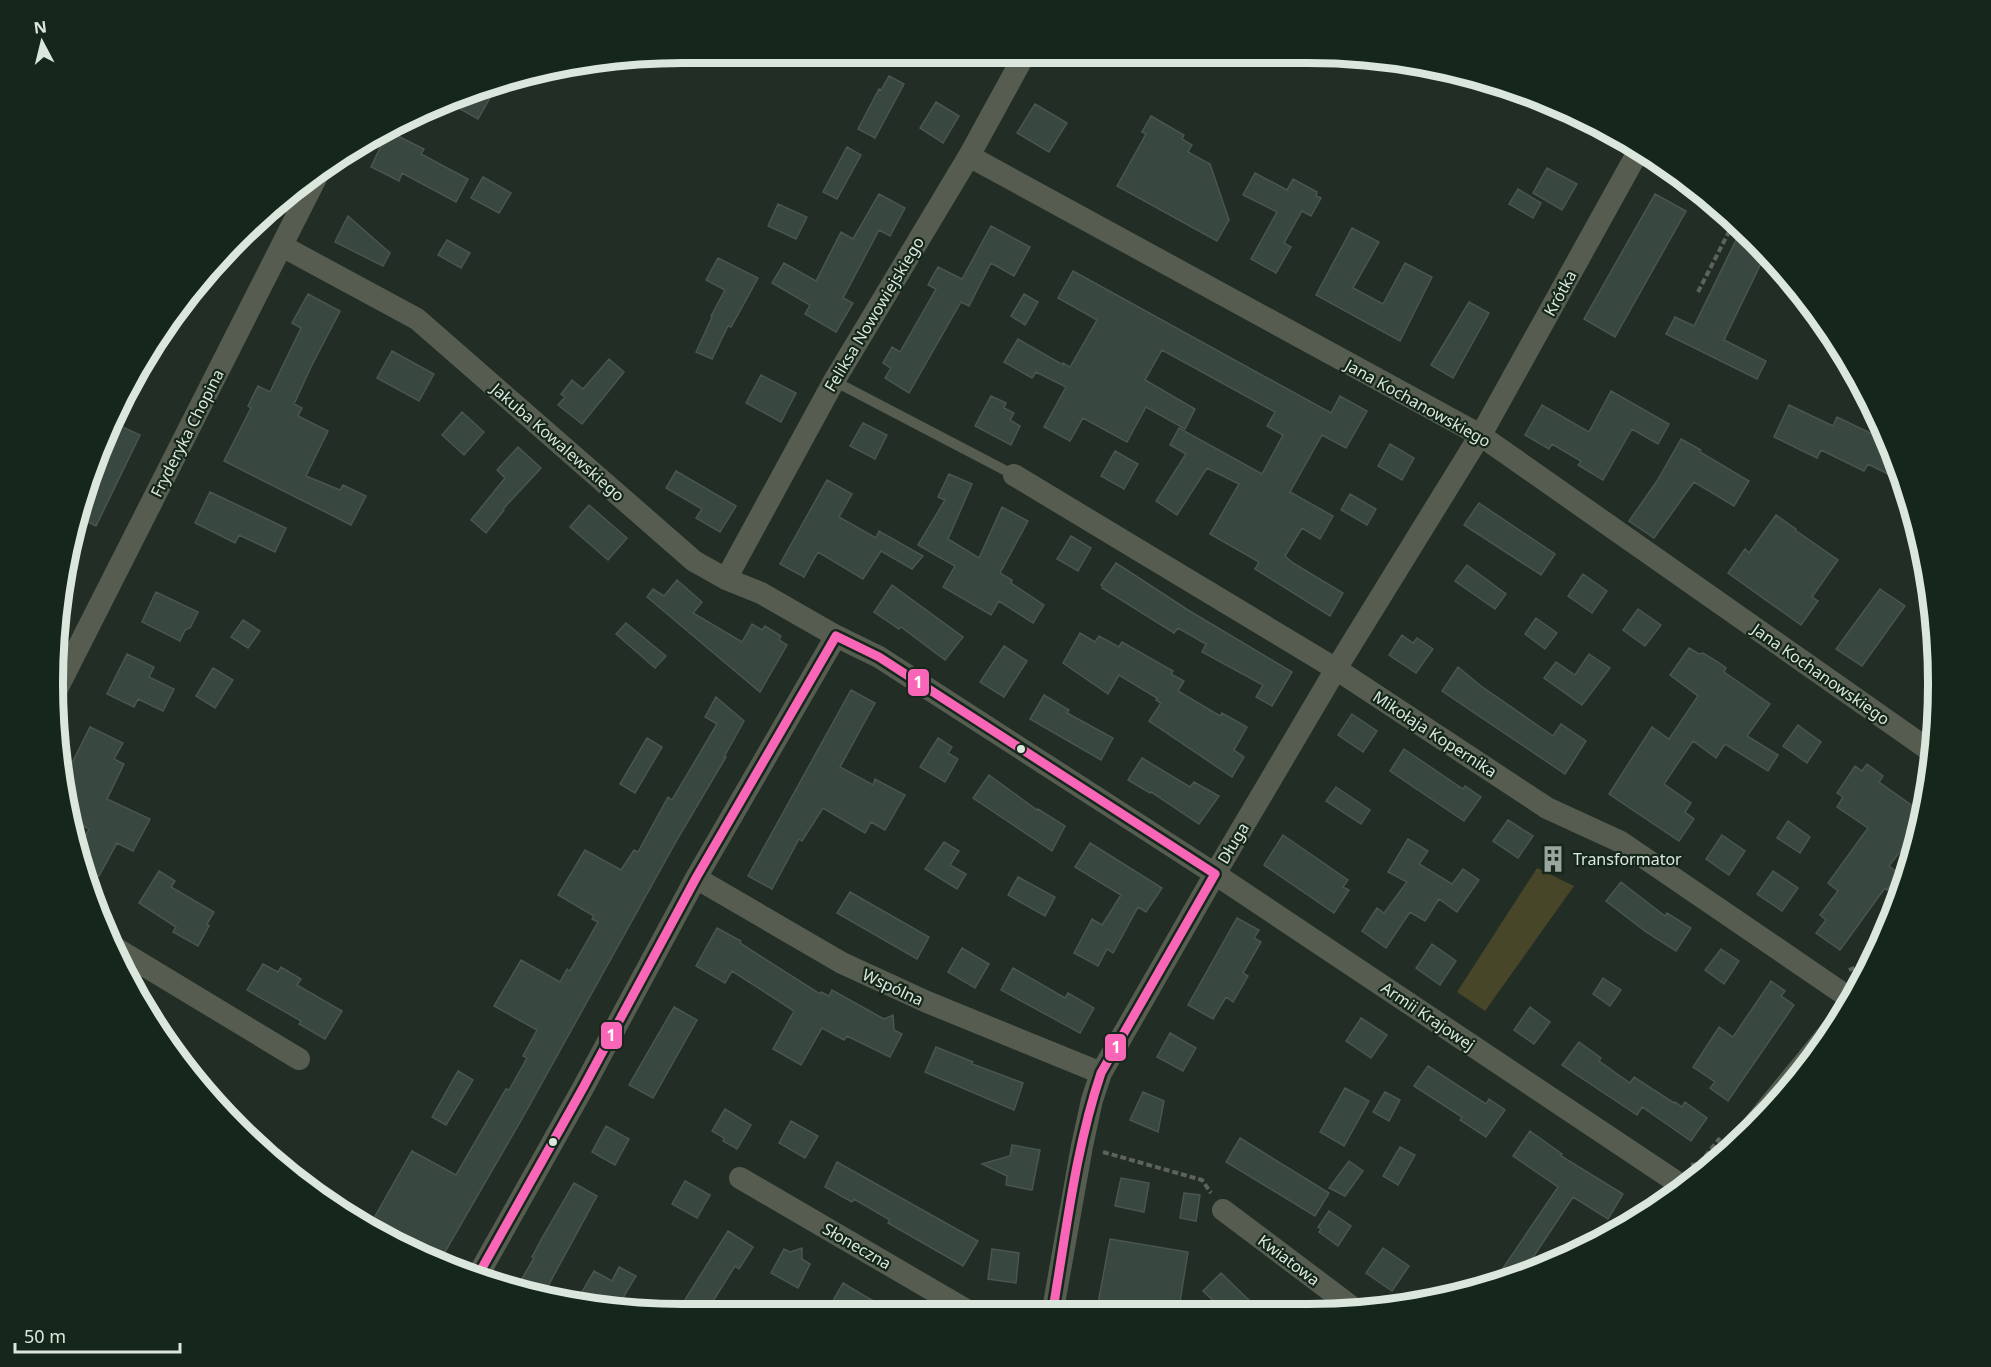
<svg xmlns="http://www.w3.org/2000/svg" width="1991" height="1367" font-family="'Noto Sans',sans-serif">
  <rect width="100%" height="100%" fill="#222d25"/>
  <path fill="#484628" d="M1537,868L1574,886L1485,1011L1457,992Z"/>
  <path fill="#384740" stroke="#4a554f" stroke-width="1.5" d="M889,76L904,84L875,138L858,129L879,89L881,90Z
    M478,88L491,96L478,119L444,100Z
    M936,102L959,116L943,143L920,128Z
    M1035,104L1067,123L1049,152L1017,133Z
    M1151,116L1184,135L1182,139L1192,145L1188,152L1210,164L1229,220L1217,241L1117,186L1146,134L1142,132Z
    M388,131L424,149L421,154L468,179L456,202L402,173L399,181L371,167Z
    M847,147L861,155L837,199L823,192Z
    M1547,168L1577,184L1562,210L1533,193Z
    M1255,173L1287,190L1293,179L1317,192L1316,196L1321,198L1311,216L1302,211L1284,243L1291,247L1276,273L1251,259L1277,212L1243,195Z
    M483,177L511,193L499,213L471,198Z
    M1518,189L1541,203L1533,218L1509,204Z
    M879,194L905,208L890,236L879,230L843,298L853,303L836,332L805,314L810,305L772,283L784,263L816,281L841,232L853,239Z
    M1655,194L1686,211L1615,337L1584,319Z
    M778,204L807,217L796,239L768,226Z
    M348,216L390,253L383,266L335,242Z
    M991,226L1030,247L1014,276L991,263L969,306L961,302L909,393L885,378L891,368L883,363L892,347L900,352L936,289L928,285L938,267L962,279Z
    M1352,228L1379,242L1353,288L1383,304L1405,263L1432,277L1400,341L1316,295Z
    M1742,228L1754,238L1766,253L1724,340L1766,361L1757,379L1666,334L1675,317L1694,326Z
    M447,240L470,253L461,268L438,255Z
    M718,258L758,278L731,327L728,326L712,359L696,352L712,317L711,316L725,290L706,280Z
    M1073,271L1331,413L1340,396L1367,411L1346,448L1322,435L1290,492L1333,516L1320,539L1302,528L1285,556L1293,563L1343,593L1330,616L1255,569L1259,562L1210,534L1239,484L1207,468L1177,515L1156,501L1186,454L1170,445L1179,428L1262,474L1283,435L1267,426L1275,412L1162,350L1145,380L1195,409L1185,429L1146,407L1127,442L1083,418L1070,441L1044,427L1066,387L1036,372L1032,378L1004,362L1018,339L1063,365V363L1070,367L1097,320L1058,298Z
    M308,294L340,311L311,367L294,404L302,408L298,416L328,431L306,476L340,490L343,485L366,496L351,525L224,461L251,408L248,406L258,386L270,392L301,328L292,323Z
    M1024,294L1038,302L1025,325L1011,316Z
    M1469,302L1489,313L1453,378L1431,365Z
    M392,351L434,374L419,401L377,378Z
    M609,359L624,372L582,424L558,405L565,397L561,394L572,380L583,389Z
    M761,375L796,393L781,422L746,403Z
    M1611,391L1669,424L1658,444L1632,429L1603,480L1578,465L1581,461L1552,444L1549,449L1525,435L1542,405L1589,432Z
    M991,396L1006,403L1004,408L1014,413L1010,420L1020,426L1011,445L975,426Z
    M1789,405L1833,426L1837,417L1891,443L1902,481L1868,464L1864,471L1821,450L1817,458L1774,437Z
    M462,412L484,432L464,455L442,435Z
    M112,422L140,435L96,526L80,518L98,451Z
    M863,423L887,435L875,459L850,446Z
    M1681,439L1701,450L1700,452L1749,481L1734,506L1694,482L1654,538L1629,521L1657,481Z
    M1390,444L1414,458L1402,480L1378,466Z
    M518,447L541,468L503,509L504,510L486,533L471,520L505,478L497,470Z
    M1115,451L1138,464L1124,489L1101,476Z
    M676,471L736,506L720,532L696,518L702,509L666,488Z
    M949,474L972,484L948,539L979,558L1002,507L1028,521L1000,573L1012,580L1011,583L1044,605L1033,623L999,601L991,615L943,587L955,566L918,545L945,500L938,497Z
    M827,480L852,494L839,517L876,538L879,531L923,556L912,569L881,551L863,579L818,552L804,577L780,564Z
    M210,492L286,528L275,552L239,535L235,543L195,523Z
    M1350,494L1376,509L1367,525L1341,510Z
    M1479,503L1555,554L1541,575L1464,525Z
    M589,505L627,538L608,560L570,527Z
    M1776,515L1796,529L1795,530L1838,560L1812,597L1818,601L1801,625L1728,573L1745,549L1749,553Z
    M1071,536L1091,548L1078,571L1057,559Z
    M1116,563L1188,610L1292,672L1272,706L1256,697L1263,685L1202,652L1206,644L1178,628L1174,633L1102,588L1103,586L1101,585Z
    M1467,565L1506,594L1495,609L1455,581Z
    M1583,574L1607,591L1592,613L1568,596Z
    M677,580L702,602L693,613L742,642L752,624L762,630L765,626L781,636L779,640L787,645L760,692L647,597L653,589L664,596Z
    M892,585L963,637L945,660L901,627L899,629L874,612Z
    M1880,589L1905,606L1862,666L1836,649Z
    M156,592L198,612L190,628L185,630L180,641L142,622Z
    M1638,609L1661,625L1645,646L1623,630Z
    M1536,618L1557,633L1545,649L1525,634Z
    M243,620L260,631L248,648L231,637Z
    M626,623L666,656L655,668L616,634Z
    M1080,633L1095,642L1099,636L1119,647L1122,642L1173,671L1171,674L1184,681L1178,691L1220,716L1222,713L1247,727L1234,750L1244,757L1232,777L1149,721L1161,703L1156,700L1157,698L1119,675L1108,694L1063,663Z
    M1402,635L1413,643L1417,638L1433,649L1416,673L1389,655Z
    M1004,646L1027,661L1004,697L980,682Z
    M1689,648L1699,654L1703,653L1718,662L1726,668L1724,672L1770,704L1747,736L1778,755L1768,771L1725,744L1716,758L1693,741L1664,784L1691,803L1685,812L1694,819L1679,841L1609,794L1652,727L1669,739L1698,696L1670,675Z
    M127,654L154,667L149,677L174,689L163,711L138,699L134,707L107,694Z
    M1589,654L1610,668L1582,705L1544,678L1556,662L1575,675Z
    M1458,667L1481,686L1553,736L1561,724L1586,741L1565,774L1442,691Z
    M213,668L233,680L215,708L196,696Z
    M851,690L875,703L840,767L873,785L875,779L905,795L885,830L871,822L865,833L823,808L802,841L799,839L772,889L748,876Z
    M1044,695L1069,710L1067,713L1113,738L1101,760L1030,719Z
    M716,697L744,721L724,757H726L678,838L523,1117L438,1264L405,1247L410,1238L374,1218L412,1151L456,1175L506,1089L509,1090L527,1058L523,1056L537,1030L494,1006L521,960L560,982L567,969L570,971L598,922L592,919L594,916L558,895L585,850L621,870L634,850L638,852L668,797L672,800L717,724L705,717Z
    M1352,714L1377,731L1363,752L1338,735Z
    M1798,725L1821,742L1807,763L1783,746Z
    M90,727L123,743L114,759L124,764L107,799L150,819L133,851L117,843L99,876L86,870L79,848L89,829L69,818L65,806L62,783Z
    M647,738L662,747L635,793L620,784Z
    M938,738L952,747L948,753L958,759L945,782L920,767Z
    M1404,749L1463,789L1465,786L1481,797L1464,821L1390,771Z
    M1142,758L1190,787L1194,782L1219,796L1199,824L1151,792L1150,793L1128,780Z
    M1867,764L1883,776L1879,782L1924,814L1921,824L1889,866L1899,874L1887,890L1885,888L1840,950L1816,933L1826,920L1820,915L1838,891L1828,883L1868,828L1837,807L1843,797L1837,793L1855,766L1862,771Z
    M989,775L1037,810L1038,809L1065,826L1052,851L973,798Z
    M1336,787L1370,810L1361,824L1326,801Z
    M1508,820L1533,836L1518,858L1493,841Z
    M1788,821L1810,837L1800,853L1777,838Z
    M1283,835L1348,880L1343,887L1349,890L1334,913L1264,865Z
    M1722,835L1745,851L1729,875L1706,859Z
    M1408,839L1428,851L1419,864L1452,884L1463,869L1479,880L1457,912L1439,899L1425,921L1410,912L1386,948L1362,931L1377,908L1384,913L1407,882L1388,872Z
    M944,842L959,851L950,865L966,874L957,889L925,869Z
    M1090,843L1162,888L1146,912L1138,907L1113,953L1107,949L1098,966L1074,953L1092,919L1102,925L1121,895L1075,867Z
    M159,871L175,881L171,887L214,912L207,924L209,926L198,946L173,932L176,927L139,903Z
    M1773,871L1798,888L1782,911L1757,894Z
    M1018,877L1055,897L1045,916L1008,895Z
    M1621,882L1665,916L1667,913L1691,928L1676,951L1646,932L1606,901Z
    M850,892L929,937L917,959L837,913Z
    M1237,918L1259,930L1254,938L1261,942L1243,973L1248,976L1233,1002L1226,997L1213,1019L1188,1005Z
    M717,928L741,941L740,943L820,994L821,992L829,996L832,990L884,1019L893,1015L894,1030L902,1034L890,1057L847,1036L844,1040L822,1028L801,1065L773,1049L794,1011L732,971L725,983L696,966Z
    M1432,944L1456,961L1440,985L1416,968Z
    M962,948L989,964L975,988L948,972Z
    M1721,949L1739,961L1724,984L1705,970Z
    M263,964L278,972L281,967L301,979L297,985L342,1011L325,1039L299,1024L301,1021L247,990Z
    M1013,968L1065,998L1068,993L1094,1008L1080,1033L1001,990Z
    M1603,978L1621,990L1610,1006L1593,994Z
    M1771,981L1785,991L1781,996L1794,1005L1728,1101L1710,1088L1715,1082L1693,1067L1719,1027L1733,1037Z
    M674,1007L697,1020L653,1098L629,1085Z
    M1530,1007L1550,1022L1534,1044L1514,1030Z
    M1361,1018L1387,1035L1371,1058L1346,1041Z
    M1170,1033L1196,1048L1183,1071L1157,1057Z
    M1579,1042L1601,1058L1599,1061L1630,1083L1634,1077L1674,1103L1675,1102L1682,1107L1685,1102L1707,1118L1691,1141L1642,1107L1637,1115L1562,1065Z
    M936,1047L973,1062L972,1064L1023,1083L1014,1110L925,1072Z
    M1428,1066L1486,1104L1489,1099L1505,1110L1486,1137L1460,1120L1462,1117L1414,1086Z
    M458,1071L473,1080L446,1125L432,1117Z
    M1345,1088L1369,1101L1344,1146L1320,1132Z
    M1143,1092L1164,1101L1158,1132L1130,1120Z
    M1385,1092L1400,1100L1389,1121L1373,1112Z
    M725,1109L751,1125L737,1149L723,1141L724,1138L712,1131Z
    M791,1121L818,1136L805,1158L779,1143Z
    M606,1126L629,1139L615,1165L592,1152Z
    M1530,1131L1562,1154L1561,1156L1623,1194L1608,1219L1573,1197L1524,1271L1495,1280L1558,1187L1513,1156Z
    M1240,1138L1329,1193L1315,1216L1226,1162Z
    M1012,1145L1040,1150L1032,1190L1006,1185L1007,1176L982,1164L1010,1156Z
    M1400,1147L1415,1155L1398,1185L1383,1176Z
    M1349,1161L1363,1171L1345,1196L1329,1188Z
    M837,1162L978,1241L963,1266L888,1223L890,1220L854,1199L852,1202L825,1187Z
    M1121,1178L1149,1183L1144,1212L1115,1206Z
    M685,1181L710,1195L697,1218L672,1204Z
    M574,1183L597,1196L542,1297L516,1289L534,1258L532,1257L542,1238Z
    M1184,1193L1200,1195L1196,1221L1180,1218Z
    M1329,1211L1351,1226L1338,1246L1319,1232L1321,1229L1318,1227Z
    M728,1231L753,1247L739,1269L735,1266L705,1314H676Z
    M1110,1239L1188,1252L1178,1314H1096Z
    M802,1248V1259L810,1264L798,1288L771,1273L784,1249L790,1252Z
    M1383,1248L1409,1266L1392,1291L1366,1273Z
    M992,1249L1019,1253L1016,1283L988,1279Z
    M619,1267L636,1276L617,1308L575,1304L594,1271L612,1281Z
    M1221,1273L1253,1304L1243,1314H1227L1203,1291Z
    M843,1283L868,1298L898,1314H845L830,1306Z"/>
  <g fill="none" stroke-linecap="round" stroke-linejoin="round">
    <path stroke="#5d6359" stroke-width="4" stroke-dasharray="6 3" stroke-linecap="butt" d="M1698,292L1734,222
      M1849,970L1859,966L1889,928
      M1103,1152L1202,1180L1211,1193
      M1691,1165L1699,1164L1720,1138"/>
    <path stroke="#565d50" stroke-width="10" d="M834,381L1014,475"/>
    <path stroke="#565d50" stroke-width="22" d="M969,156L1480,435L1932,752
      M282,246L417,319L694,561L726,579L761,593L836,636L879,657L1215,874L1684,1187
      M1014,475L1336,669L1547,808L1621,842L1851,999
      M726,579L834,381L969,156L1026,52
      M54,695L320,170
      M696,878L842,963L927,1002L1101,1073
      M112,946L299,1059
      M1741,1140L1839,1020
      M740,1178L975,1315
      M1223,1210L1356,1310
      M477,1277L583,1088L696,878L836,636
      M1052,1315L1082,1146L1092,1100L1101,1073L1215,874L1336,669L1487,424L1639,150"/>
    <defs>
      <path id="bus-1" d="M477,1277L583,1088L696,878L836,636L879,657L1215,874L1101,1073C1075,1150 1066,1234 1052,1315"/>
    </defs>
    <use href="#bus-1" stroke="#15271a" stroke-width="14"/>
    <use href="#bus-1" stroke="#fa66b7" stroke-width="9"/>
  </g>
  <defs>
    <symbol id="building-bare" viewBox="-9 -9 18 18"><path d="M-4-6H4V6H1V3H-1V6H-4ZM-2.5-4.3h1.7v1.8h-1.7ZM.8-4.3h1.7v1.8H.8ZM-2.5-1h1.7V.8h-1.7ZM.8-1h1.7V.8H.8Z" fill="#9aa69d" stroke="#15271a" stroke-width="2.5" paint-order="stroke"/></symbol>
  </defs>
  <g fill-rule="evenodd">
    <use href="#building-bare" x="1534" y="840" width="38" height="38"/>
  </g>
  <g fill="#dbe7dd" stroke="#15271a" stroke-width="2">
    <circle cx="1021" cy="749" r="5"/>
    <circle cx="553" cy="1142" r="5"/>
  </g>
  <g text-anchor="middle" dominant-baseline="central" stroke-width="4.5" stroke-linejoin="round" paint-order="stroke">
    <g font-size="16" fill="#dbe7dd" stroke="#15271a">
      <text transform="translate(1560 293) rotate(-61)">Krótka</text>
      <text transform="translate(874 314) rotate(-59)">Feliksa Nowowiejskiego</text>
      <text transform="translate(1418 403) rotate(29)">Jana Kochanowskiego</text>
      <text transform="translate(187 433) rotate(-63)">Fryderyka Chopina</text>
      <text transform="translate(558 442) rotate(41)">Jakuba Kowalewskiego</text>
      <text transform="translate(1821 674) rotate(35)">Jana Kochanowskiego</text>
      <text transform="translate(1435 734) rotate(33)">Mikołaja Kopernika</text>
      <text transform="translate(1233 843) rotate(-59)">Długa</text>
      <text transform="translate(893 987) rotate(25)">Wspólna</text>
      <text transform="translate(1428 1016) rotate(34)">Armii Krajowej</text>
      <text transform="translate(857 1246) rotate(30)">Słoneczna</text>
      <text transform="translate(1289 1260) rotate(37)">Kwiatowa</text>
    </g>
    <g font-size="16" fill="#dbe7dd" stroke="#15271a" text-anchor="start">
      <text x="1573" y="859">Transformator</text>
    </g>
  </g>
  <path d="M0 0H1991V1367H0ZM683 63H1308A620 620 0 0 1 1928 683V684A620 620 0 0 1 1308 1304H683A620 620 0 0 1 63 684V683A620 620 0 0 1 683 63Z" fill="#15271a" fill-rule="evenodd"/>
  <path fill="none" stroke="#dbe7dd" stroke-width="8" d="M683 63H1308A620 620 0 0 1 1928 683V684A620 620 0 0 1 1308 1304H683A620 620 0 0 1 63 684V683A620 620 0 0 1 683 63Z"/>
  <g stroke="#15271a" stroke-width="2">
    <rect x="907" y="668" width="23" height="29" rx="6" fill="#fa66b7"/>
    <rect x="600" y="1021" width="23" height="29" rx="6" fill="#fa66b7"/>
    <rect x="1104" y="1033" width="23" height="29" rx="6" fill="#fa66b7"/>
  </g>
  <g font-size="16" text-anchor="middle" font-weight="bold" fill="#fff">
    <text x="918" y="688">1</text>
    <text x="611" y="1041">1</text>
    <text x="1116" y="1053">1</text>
  </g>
  <g transform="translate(42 42) rotate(353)" stroke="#15271a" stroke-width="4.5" paint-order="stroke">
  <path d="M0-4.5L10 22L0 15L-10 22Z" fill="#dbe7dd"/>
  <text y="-9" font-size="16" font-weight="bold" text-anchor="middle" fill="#dbe7dd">N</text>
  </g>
  <path d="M15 1343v9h165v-9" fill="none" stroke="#dbe7dd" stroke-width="3"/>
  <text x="24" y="1343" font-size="18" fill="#dbe7dd" stroke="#15271a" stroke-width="4.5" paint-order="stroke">50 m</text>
</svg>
